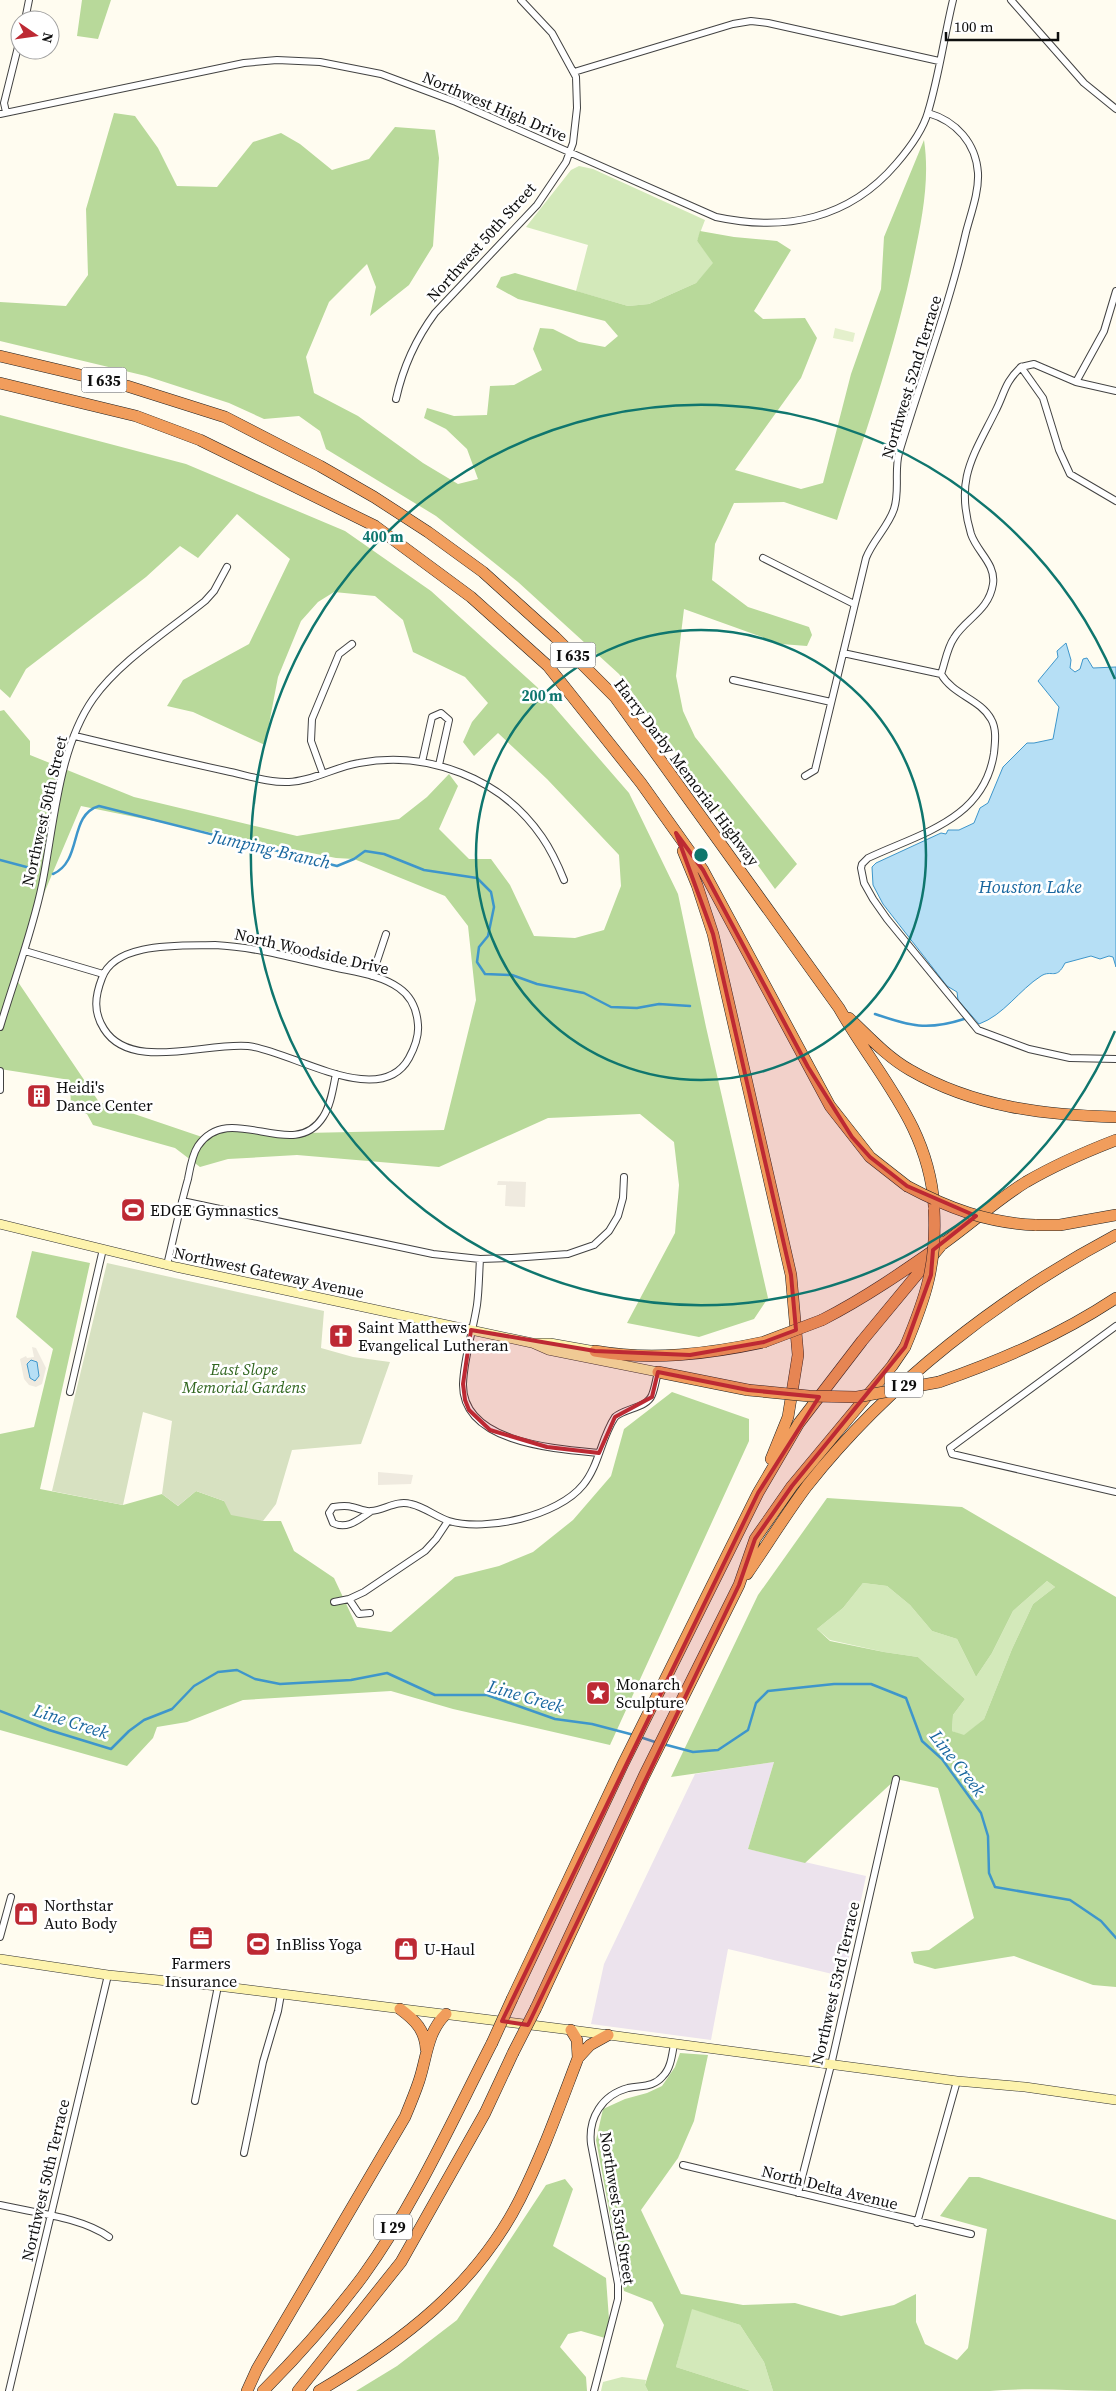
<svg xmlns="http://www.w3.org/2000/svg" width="1116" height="2391" font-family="'Source Serif 4',serif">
  <rect width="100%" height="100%" fill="#fffcf0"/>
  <path fill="#ece3ed" d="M774,1762L748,1849L866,1876L845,1977L728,1949L711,2040L591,2024L604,1964L695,1774Z"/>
  <path fill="#d3e9ba" d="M579,166L593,169L705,220L697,241L714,263L696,283L649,304L628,306L576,291L588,245L526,227L571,170Z
    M1047,1581L1055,1587L1033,1604L1012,1649L984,1719L964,1736L952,1731L953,1715L965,1699L918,1657L884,1652L830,1640L817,1629L843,1608L863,1583L887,1586L910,1605L932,1631L957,1639L976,1677L992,1653L1013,1611Z
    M691,2308L740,2325L764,2362L773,2391H751L676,2367Z
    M622,2377L646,2380L645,2385L648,2391H601L603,2382Z"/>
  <path fill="#b8d99a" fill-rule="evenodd" d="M82,0H111L98,39L77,36Z
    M114,113L135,116L158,148L177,186L217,187L253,142L281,133L300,144L332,170L369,159L395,127L435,130L439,158L433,246L409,285L370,316L376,287L367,264L329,302L306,357L314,393L358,416L423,463L458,484L478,479L467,449L446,429L424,418L427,408L454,416L487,415L490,386L514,385L542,370L533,349L540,328L553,329L579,342L605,347L618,336L605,321L518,299L496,287L501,277L515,273L628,306L649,304L696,283L713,263L697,241L700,231L734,237L777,241L791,250L754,311L763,319L805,318L817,338L801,378L735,470L801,489L823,483L851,374L881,289L884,237L924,140C930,179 922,219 914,257C896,347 865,433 837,520L784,502L734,503L715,544L712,580L748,607L809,627L812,635L807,646L781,644L684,609L676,676L683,711L695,737L797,864L775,889L619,674L518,582L436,516L326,449L320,431L299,416L264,419L229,403L146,376L0,341V302L66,306L88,275L86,209Z
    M0,415L186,464L345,531L431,591L537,687L629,793L678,894L706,1027L768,1298L754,1319L699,1337L627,1323L675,1233L679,1185L674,1142L640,1114L548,1118L439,1167L297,1155L228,1159L200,1167L175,1148L93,1125L87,1114L71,1108L70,1080L0,1069V711L4,710L30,741V755L134,797L297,836L399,819L427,797L449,774L458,786L439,829L469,859H491L510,885L534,936L575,938L604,930L621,886L619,855L547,779L498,733L474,756L463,742L472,722L488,703L465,677L413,652L403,620L375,596L334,592L318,602L301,621L278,677L265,745L193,712L167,706L183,680L249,644L290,559L237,514L198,558L180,546L146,577L26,669L10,698L0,689ZM81,806L336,858L354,859L445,896L468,926L476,1000L444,1130L305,1133L229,1127L205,1138L99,1102L16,979L34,917Z
    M32,1251L90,1263L40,1489L123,1505L162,1494L178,1506L196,1491L224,1501L263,1521H281L294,1551L334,1578L357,1627L391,1632L455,1577L499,1566L533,1552L573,1520L611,1476L624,1429L672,1392L749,1419V1441L610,1745L453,1709L391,1691L243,1700L187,1722L157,1727L153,1738L127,1766L0,1730V1434L34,1427L53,1349L16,1317Z
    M827,1498L962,1507L1116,1597V1987L1093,1985L1014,1956L935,1969L914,1963L911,1952L929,1950L974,1918L938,1788L896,1779L805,1863L748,1849L774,1762L671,1777L758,1595ZM1047,1581L1055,1587L1033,1604L1012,1649L984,1719L964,1735L952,1731L953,1715L965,1699L918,1657L884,1652L830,1641L817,1629L843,1608L863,1583L887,1586L910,1605L932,1631L957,1639L976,1677L992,1653L1013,1611Z
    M680,2053L708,2055L694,2121L678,2158L641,2210L681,2294L743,2305L795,2303L841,2316L894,2305L916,2294V2322L925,2344L957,2360L968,2348L987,2229L940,2216L969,2177H979L1116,2220V2391C1074,2391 1032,2387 990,2391H773L764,2362L740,2325L692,2309L676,2367L751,2391H648L645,2385L664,2325L652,2302L624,2291L596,2140L603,2109L625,2099L647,2093L662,2086L675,2067Z
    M565,2179L573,2189L553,2246L606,2278L609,2319L605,2338L581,2331L568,2334L560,2347L586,2377L587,2391H356L397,2366L457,2320L546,2185Z"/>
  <path fill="#d7e1c1" d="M107,1263L324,1311L321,1348L353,1357L390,1362L361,1444L292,1450L276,1504L263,1521L231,1515L224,1501L196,1491L178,1506L162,1494L172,1421L143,1412L123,1505L52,1491Z"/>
  <path fill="#e4f0cc" d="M835,328L855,333L853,342L833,338Z"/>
  <path fill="#efeadf" d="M498,1181L526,1182L525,1207L505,1206L506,1185H497Z
    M32,1347L36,1348L46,1368L42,1384L36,1387L29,1385L24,1379L20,1359L26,1356L27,1358L34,1357Z
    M378,1472L413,1475L411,1484L378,1485Z"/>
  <path fill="#b6dff5" stroke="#3e96cb" d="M1066,643L1071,660L1070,668L1075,672L1080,669L1083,659L1087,658L1093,668L1116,667V967L1113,957L1109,956L1100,959L1091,956L1065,963C1056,981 1052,969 1041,976C1019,990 1004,1015 979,1024L958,1000L957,992L947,986L883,904L873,885L872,867L876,863L941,833L946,834L948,830H959L974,823L980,808L988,803L1003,767L1027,743H1034L1053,739L1059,707L1038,681L1058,657L1057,651Z
    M31,1360L37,1362L39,1376L35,1381L30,1378L27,1364Z"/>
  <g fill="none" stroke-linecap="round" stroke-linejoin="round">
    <path stroke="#3e96cb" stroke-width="2.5" d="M0,860L34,869
      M53,874C83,861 68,815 99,806L337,866L354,859L365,851L384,854L424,870L477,878L491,892L494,907L488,936L479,947L477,962L485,974L512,975L537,984L584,993L611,1007L637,1008L659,1004L690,1006
      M875,1014C910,1026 927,1031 964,1019
      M0,1711L49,1730L111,1749L129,1731L144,1720L172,1709L194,1686L218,1672L237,1670L255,1679L280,1684L351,1680L387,1673L435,1695H487L555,1719L592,1724L634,1735
      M640,1737L658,1743
      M663,1744L693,1752L718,1750L748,1730L756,1703L768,1691L834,1684H871L906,1698L922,1741L942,1759L981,1813L988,1836L989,1873L995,1887L1070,1900L1101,1921L1116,1938"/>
    <defs>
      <path id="minor" d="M1011,0L1084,83L1116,109
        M25,20L29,0
        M574,72L733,24L751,21L768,23L939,61
        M6,112L4,103L20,39
        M0,114L244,63L277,60L320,62L381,74L456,102L716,217C785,232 849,219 896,164C909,149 923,130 928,112C939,76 944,37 953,0
        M1021,367C1004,383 1005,393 995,412C972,458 955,480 971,534C977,552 996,564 993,584C989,611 965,619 954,638C947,648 945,663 941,674C953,695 980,699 991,719C997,729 995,743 994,753C984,820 921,833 868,858L862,864L861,868L864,883L873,899L887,919L978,1030L1029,1049L1070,1058L1116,1059
        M1021,367L1043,398L1059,450L1070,474L1116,501
        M1021,367L1034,364L1076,382L1104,331L1116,291
        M1076,382L1116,391
        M396,399C403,367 415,340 435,313L537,205L566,162L573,143L577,108L576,77L552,33L521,0
        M763,558L854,604
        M843,653L941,674
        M733,680L831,702
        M75,736C125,748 175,760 226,771C246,775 269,783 289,782C313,781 335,767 359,763C427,750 502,778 542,837C551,850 558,865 564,880
        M422,762L432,717L441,713L449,720L439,765
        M323,774L311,741L312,719L339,654L352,644
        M805,776L815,770L866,558C873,540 888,527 894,509C900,491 894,471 899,453C921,379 949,307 966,232C971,213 979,192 978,173C976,143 956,121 928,113
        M215,945C255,947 294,958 333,967C355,972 381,975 399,988C412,997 417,1010 418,1025C419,1037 415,1047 409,1058C380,1111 290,1050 248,1046C206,1042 131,1072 104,1029C93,1012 95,996 102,978C115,941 183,946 215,945Z
        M25,951L103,974
        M372,976L386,934
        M0,1027C14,980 32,933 42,885C54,826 58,749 93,699C120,661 168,631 205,601L214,591L227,567
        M0,1071V1090
        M182,1201L433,1254L480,1259L512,1258L568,1254L594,1245L609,1231L618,1216L623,1198L624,1177
        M480,1259C479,1274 479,1290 477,1305C473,1331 464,1357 463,1384C462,1443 556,1449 599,1453
        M167,1265C174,1236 180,1207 188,1179C190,1168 192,1155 198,1146C230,1099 293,1164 323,1117C331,1105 333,1088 336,1074
        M1116,1326L950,1448L952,1454L1116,1492
        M70,1392L103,1249
        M370,1512C358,1520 347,1530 333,1523L329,1513L333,1507C340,1506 346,1505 352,1507C358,1508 365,1512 371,1511C385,1510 396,1500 411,1504C425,1507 436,1517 449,1521C486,1532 558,1516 583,1485C599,1466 601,1438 615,1417C625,1408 647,1408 652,1395C655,1388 656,1379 658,1372
        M349,1599L359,1614L370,1613
        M334,1602L349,1599L364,1592L425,1551L436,1539L448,1521
        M0,1937L11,1897
        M195,2101L218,1986
        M244,2153L263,2062L278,2011L281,1994
        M683,2165L971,2234
        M798,2193L831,2065L896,1779
        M0,2205C34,2213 81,2217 109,2237
        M917,2223L957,2081
        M9,2391L108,1975
        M594,2391L618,2299V2284L591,2144C588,2118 602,2095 628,2088C641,2085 653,2088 663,2076C671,2068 672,2055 674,2044"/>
      <path id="secondary" d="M0,1224L176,1267L532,1343L548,1350L658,1372
        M535,1343H550L595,1351
        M0,1959L108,1975L218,1986L571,2030L957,2081L1025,2087L1116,2100"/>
      <path id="motorway" d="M0,356L127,386L225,417L320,466L374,497L428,532L483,572L555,637L615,697L839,1008C877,1075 929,1125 934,1206
        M0,383L136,416L200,440L375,526L471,597L548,666L641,783L703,870L830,1106L870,1157L907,1186
        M683,851L697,885L713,934L791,1275L798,1355L788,1417L771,1459
        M849,1018C868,1036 887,1057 910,1070C974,1107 1044,1115 1116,1117
        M1035,1225H1060L1116,1215
        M822,1320C865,1298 904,1271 944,1243C972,1223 997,1200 1026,1182C1055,1165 1085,1152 1116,1140
        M595,1351C652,1361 708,1354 764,1342
        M658,1372L748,1390
        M939,1382C1002,1360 1060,1335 1116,1298
        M747,1574C767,1545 786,1514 807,1486C888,1383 1001,1296 1116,1235
        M512,1999L623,1764L758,1493L799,1423L862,1341L944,1242
        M536,2008L644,1776L739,1585L755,1539L792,1486L892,1366L905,1347
        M400,2009C415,2020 425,2030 426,2049
        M578,2058L590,2045L608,2035
        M247,2391L257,2369L405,2117C410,2105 415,2093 419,2081C427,2057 427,2032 446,2014
        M263,2391C297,2357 334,2315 363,2276C415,2204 452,2121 492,2043
        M298,2391L401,2262L485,2113L513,2053
        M319,2391C402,2342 476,2286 520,2199C543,2153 560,2105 578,2058L577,2040L571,2030"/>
    </defs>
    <use href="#minor" stroke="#424242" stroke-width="8"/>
    <use href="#secondary" stroke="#313131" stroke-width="10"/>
    <use href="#motorway" stroke="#202020" stroke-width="12"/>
    <use href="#minor" stroke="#fff" stroke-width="6"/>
    <use href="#secondary" stroke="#fdf3ad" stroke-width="9"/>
    <use href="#motorway" stroke="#f19d5c" stroke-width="11"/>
    <defs>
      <path id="motorway-bridge" d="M907,1186C948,1208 988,1223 1035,1225
        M764,1342L822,1320
        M905,1347C926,1297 937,1264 934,1209
        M748,1390L809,1396L857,1397L939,1382
        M492,2043L512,1999
        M513,2053L536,2008"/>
    </defs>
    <use href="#motorway-bridge" stroke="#202020" stroke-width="12" stroke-linecap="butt"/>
    <use href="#motorway-bridge" stroke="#f19d5c" stroke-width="11"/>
  </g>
  <path fill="#bd2933" fill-opacity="0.2" stroke="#bd2933" stroke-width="4" stroke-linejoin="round" d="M676,833L703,870L808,1067L852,1137L870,1157L907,1186L976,1216L933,1250L931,1275L905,1347L792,1486L755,1539L739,1585L528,2025L502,2021L758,1493L819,1397L748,1390L658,1372L652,1397L615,1417L599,1453L547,1447L490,1430L469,1410L465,1400L463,1384L471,1330L595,1351L690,1355L764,1342L796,1330L791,1275L713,934Z"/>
  <g fill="none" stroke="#0f766e" stroke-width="2.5">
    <circle cx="701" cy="855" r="225"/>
    <path d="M1115 1031A450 450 0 1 1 1115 679"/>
  </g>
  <defs>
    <symbol id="building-square" viewBox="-11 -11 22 22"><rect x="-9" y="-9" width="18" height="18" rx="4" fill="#bd2933" stroke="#fff"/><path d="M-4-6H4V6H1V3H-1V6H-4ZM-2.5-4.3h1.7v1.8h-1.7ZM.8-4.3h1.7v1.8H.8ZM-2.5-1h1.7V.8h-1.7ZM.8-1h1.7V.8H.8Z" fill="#fff"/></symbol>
    <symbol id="stadium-square" viewBox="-11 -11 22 22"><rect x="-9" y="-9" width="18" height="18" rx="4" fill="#bd2933" stroke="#fff"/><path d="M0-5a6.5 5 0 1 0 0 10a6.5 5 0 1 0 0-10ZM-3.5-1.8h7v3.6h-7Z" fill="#fff"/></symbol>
    <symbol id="church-square" viewBox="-11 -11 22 22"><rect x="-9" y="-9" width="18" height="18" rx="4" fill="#bd2933" stroke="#fff"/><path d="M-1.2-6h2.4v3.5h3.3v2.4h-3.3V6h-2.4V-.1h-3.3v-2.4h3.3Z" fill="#fff"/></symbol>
    <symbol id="sight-square" viewBox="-11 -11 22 22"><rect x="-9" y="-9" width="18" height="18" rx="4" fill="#bd2933" stroke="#fff"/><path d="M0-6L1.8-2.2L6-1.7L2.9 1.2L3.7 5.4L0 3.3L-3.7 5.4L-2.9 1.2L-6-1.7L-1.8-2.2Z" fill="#fff"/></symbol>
    <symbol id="shop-square" viewBox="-11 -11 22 22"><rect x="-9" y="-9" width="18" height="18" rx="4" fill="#bd2933" stroke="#fff"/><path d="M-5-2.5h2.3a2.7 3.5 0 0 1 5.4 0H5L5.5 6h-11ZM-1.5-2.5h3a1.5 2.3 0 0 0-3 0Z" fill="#fff"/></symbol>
    <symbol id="office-square" viewBox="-11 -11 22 22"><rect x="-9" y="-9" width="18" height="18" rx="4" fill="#bd2933" stroke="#fff"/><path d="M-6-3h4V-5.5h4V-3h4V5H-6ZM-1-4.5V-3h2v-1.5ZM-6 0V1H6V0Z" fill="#fff"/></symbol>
  </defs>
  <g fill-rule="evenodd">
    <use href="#building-square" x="25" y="1082" width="28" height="28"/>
    <use href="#stadium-square" x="119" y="1196" width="28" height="28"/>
    <use href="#church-square" x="327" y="1322" width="28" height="28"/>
    <use href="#sight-square" x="584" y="1679" width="28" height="28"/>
    <use href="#shop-square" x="12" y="1900" width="28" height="28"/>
    <use href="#office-square" x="187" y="1924" width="28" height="28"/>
    <use href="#stadium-square" x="244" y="1930" width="28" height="28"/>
    <use href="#shop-square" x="392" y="1935" width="28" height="28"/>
  </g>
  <g text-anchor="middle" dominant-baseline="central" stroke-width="5" stroke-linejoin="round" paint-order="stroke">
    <g fill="#fff" stroke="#575757" stroke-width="1">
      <rect x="81.5" y="367.5" width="45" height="25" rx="4"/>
      <rect x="550.5" y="642.5" width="45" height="25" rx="4"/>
      <rect x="885" y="1372.5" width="38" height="25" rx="4"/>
      <rect x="374" y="2214.5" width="38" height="25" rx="4"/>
    </g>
    <g font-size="15" font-weight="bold" fill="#0f0f0f">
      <text x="104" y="380">I 635</text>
      <text x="573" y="655">I 635</text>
      <text x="904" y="1385">I 29</text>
      <text x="393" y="2227">I 29</text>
    </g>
    <g font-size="16" fill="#0f0f0f" stroke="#fff">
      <text transform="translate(495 106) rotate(23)">Northwest High Drive</text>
      <text transform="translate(481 242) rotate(-48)">Northwest 50th Street</text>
      <text transform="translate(911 377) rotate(-73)">Northwest 52nd Terrace</text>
      <text transform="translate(687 772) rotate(53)">Harry Darby Memorial Highway</text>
      <text transform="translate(44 811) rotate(-77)">Northwest 50th Street</text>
      <text transform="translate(312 951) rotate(13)">North Woodside Drive</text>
      <text transform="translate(269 1272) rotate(12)">Northwest Gateway Avenue</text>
      <text transform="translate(835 1983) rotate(-77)">Northwest 53rd Terrace</text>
      <text transform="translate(45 2180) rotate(-77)">Northwest 50th Terrace</text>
      <text transform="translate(830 2187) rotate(14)">North Delta Avenue</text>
      <text transform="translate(618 2208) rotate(81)">Northwest 53rd Street</text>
    </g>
    <g font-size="16" fill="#0f0f0f" stroke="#fff" text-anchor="start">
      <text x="56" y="1087">Heidi's<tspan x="56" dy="18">Dance Center</tspan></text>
      <text x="150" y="1210">EDGE Gymnastics</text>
      <text x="358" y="1327">Saint Matthews<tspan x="358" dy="18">Evangelical Lutheran</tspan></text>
      <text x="616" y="1684">Monarch<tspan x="616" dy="18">Sculpture</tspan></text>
      <text x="44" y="1905">Northstar<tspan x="44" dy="18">Auto Body</tspan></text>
      <text x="276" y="1944">InBliss Yoga</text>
      <text x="424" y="1949">U-Haul</text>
      <text x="201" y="1963" text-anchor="middle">Farmers<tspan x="201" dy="18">Insurance</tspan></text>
    </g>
    <g font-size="16" font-style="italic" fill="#30661f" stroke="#fff">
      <text x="244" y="1369">East Slope<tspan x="244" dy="18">Memorial Gardens</tspan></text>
    </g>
    <g font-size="18" font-style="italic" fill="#19679f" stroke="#fff">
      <text transform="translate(271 849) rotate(13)">Jumping Branch</text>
      <text x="1030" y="886">Houston Lake</text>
      <text transform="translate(526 1696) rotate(16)">Line Creek</text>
      <text transform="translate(71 1721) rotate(18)">Line Creek</text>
      <text transform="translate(958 1763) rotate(52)">Line Creek</text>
    </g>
  </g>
  <circle cx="701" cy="855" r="8" fill="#0f766e" stroke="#fff" stroke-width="2.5"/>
  <g font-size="15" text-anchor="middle" font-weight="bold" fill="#0f766e" stroke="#fff" stroke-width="5" stroke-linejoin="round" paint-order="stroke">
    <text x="383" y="542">400 m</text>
    <text x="542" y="701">200 m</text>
  </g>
  <g transform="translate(35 35) rotate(103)"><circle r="24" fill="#ffffff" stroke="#9f9f9f"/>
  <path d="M0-4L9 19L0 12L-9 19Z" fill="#bd2933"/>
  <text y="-8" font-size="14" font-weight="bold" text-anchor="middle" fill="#0f0f0f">N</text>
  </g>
  <path d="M946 32v8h112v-8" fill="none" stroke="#0f0f0f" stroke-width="2.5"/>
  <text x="954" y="32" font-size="15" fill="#0f0f0f" stroke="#ffffff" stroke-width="4" paint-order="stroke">100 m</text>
</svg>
